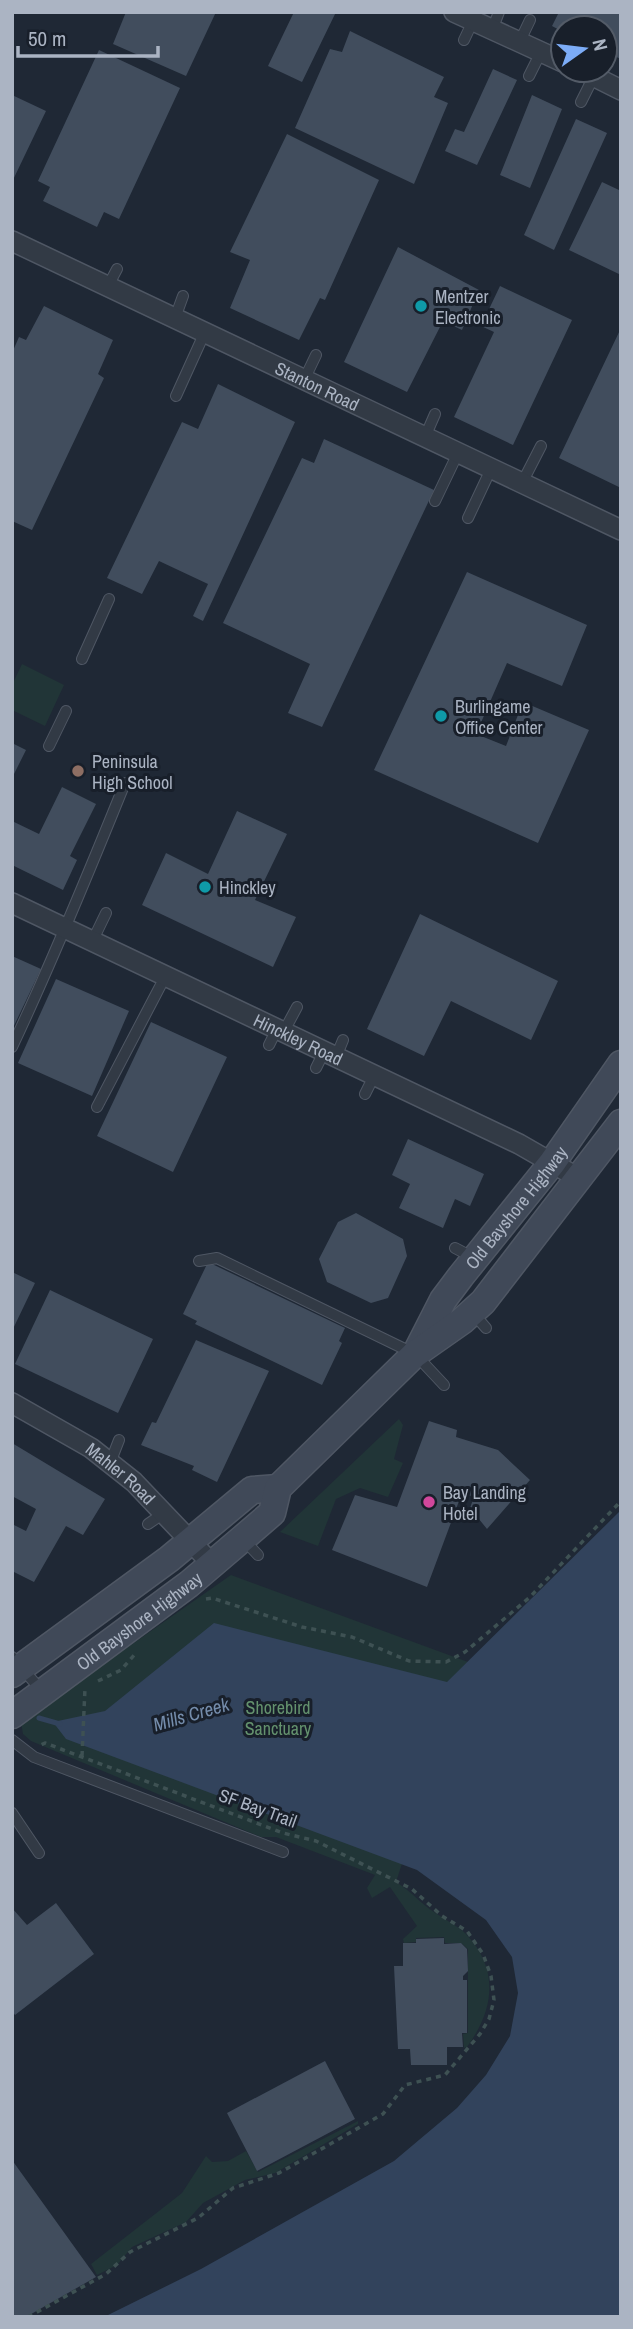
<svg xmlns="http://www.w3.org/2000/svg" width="633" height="2329" font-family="'Archivo Narrow',sans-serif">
  <rect width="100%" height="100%" fill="#1f2835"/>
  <path fill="#213537" d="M22,664L64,685L45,726L12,710V685Z
    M399,1419L403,1425L394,1459L403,1463L388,1497L360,1488L336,1499L318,1546L280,1532Z
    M231,1575L468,1662L396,1882C411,1891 420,1903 434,1912C445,1920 457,1925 466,1934C500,1970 494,2010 467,2047L464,2048L463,2034L468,2033V1949L461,1943H445L444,1937L416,1938V1942L404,1943L403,1939L417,1926L390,1887L372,1898L367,1888L375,1875L276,1837H261L31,1741L23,1734L21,1722Z
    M358,2121V2124L275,2173L245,2180L203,2203L186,2222L132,2247L117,2265L97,2275L91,2264L182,2193L206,2156L212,2162L228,2161L246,2151L258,2172Z"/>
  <path fill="#32435c" d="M621,1510V2317H104L201,2269L394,2161L457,2108L486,2075L510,2036L518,1993L512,1957L486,1920L417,1870L66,1739L53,1722L105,1711L214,1623L447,1682Z"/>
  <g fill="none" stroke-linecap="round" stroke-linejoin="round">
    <path stroke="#32435c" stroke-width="5" d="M39,1718L60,1724"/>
  </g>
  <path fill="#414d5d" d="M126,12H216L186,76L113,44Z
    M294,12H336L302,82L268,66Z
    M559,12H621V59L605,52V28H563V32L552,26Z
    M350,31L444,77L434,97L448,103L414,184L295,128L330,49L342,52Z
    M99,50L180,88L119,219L104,212L97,227L43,201L50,187L38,181Z
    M493,69L517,80L477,165L445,151L455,129L464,132Z
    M12,95L46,111L12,182Z
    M532,95L562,109L530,188L500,175Z
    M576,119L607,133L554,250L524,235Z
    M287,134L379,180L325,300L320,298L299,340L230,308L250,260L230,252Z
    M602,182L619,190L621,186V275L569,250Z
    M398,247L479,290L462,330L443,321L407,392L344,362Z
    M500,286L572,320L513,445L454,417L494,332L481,326Z
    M44,306L113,340L98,374L104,378L32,530L12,521V353L19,337L26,340Z
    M621,328V488L559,458Z
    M218,384L295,422L203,621L193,616L208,584L159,561L142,594L107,578L182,422L198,429Z
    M324,439L434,490L322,727L288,713L310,664L223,623L302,458L314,463Z
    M467,572L587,625L562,686L507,663L476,734L506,746L523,702L589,730L538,843L374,770Z
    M12,743L26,750L12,778Z
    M62,787L96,804L70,856L77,860L63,890L12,865V821L39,834Z
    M237,811L287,834L255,900L296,917L273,967L142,905L166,853L208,874Z
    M420,914L558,981L531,1040L451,1001L424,1056L367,1029Z
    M12,956L41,969L12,1030Z
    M56,979L129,1011L92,1096L18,1063Z
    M151,1022L227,1057L173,1172L97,1136Z
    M408,1139L484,1174L470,1206L455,1199L443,1228L399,1208L410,1184L392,1175Z
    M356,1213L403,1239L407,1256L388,1298L371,1303L327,1282L319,1259L338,1222Z
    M208,1262L345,1328L339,1341L342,1343L322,1385L195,1324L197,1321L183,1314Z
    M12,1272L35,1283L12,1331Z
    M50,1290L153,1339L118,1413L15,1364Z
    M196,1340L269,1371L217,1482L192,1470L194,1466L141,1445L152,1422L156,1423Z
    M429,1421L457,1430L456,1437L498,1450L530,1480L487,1529L470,1508L474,1497L462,1493L427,1587L332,1550L355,1495L397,1507Z
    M12,1443L105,1499L83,1535L66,1526L34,1582L12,1571V1524L26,1531L36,1509L12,1496Z
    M56,1903L94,1954L15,2015L12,2011V1908L27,1925Z
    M444,1938V1944L461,1943L467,1949L468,1971L463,1976V1980H467V2033H462L463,2047H447V2065H411L410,2049H398L394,1966H403V1943H416V1939Z
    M325,2061L355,2119L257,2171L227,2113Z
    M12,2160L96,2277L26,2317H12Z"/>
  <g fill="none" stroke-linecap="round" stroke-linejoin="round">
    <defs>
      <path id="service" d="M492,30L499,12
        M464,40L473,21
        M519,43L530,20
        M529,76L541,52
        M581,102L594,76
        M108,286L117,269
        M175,318L183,296
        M304,380L316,355
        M176,396L205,332
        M425,437L435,414
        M522,483L541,446
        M435,501L458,453
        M468,518L491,469
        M82,659L109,599
        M49,746L66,711
        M92,942L106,913
        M283,1033L297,1007
        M269,1045L277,1029
        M12,1047C53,960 89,872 125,783
        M336,1057L343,1040
        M316,1068L324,1052
        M365,1094L374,1076
        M97,1107L165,977
        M455,1248L474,1258
        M199,1261L217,1258L415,1354L444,1385
        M473,1313L486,1328
        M110,1463L119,1440
        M148,1524L164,1513
        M243,1539L258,1555
        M12,1657L42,1691
        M12,1740L34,1757L283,1852
        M12,1813L39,1853"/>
      <g id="minor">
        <path d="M454,12L563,62"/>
        <path d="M581,70L621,90"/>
        <path id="s1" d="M12,241L621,530"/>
        <path id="s2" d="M12,903L519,1144L580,1179"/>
        <path id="s3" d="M12,1403L91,1448L134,1482L212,1564"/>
      </g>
      <g id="secondary">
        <path id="s4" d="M418,1349L443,1300L461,1276L552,1163L621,1064"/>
        <path d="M12,1674L169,1559L252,1490L278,1488"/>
        <path id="s5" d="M12,1715L189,1584L243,1538L272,1513L278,1488L415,1354L462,1321L483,1302L621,1123"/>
      </g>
    </defs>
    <use href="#service" stroke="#4f5764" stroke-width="12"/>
    <use href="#minor" stroke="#4f5764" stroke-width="22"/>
    <use href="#secondary" stroke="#4f5764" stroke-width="29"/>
    <path stroke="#3e5153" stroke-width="3.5" stroke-dasharray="5 5" stroke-linecap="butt" d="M206,1599L212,1598L302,1627L352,1637L409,1661L446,1662L465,1652L530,1597L621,1501
      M98,1681L121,1670L136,1653
      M82,1756L85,1688
      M28,2317L106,2274L130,2252L198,2218L233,2188L279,2173L383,2114L405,2085L445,2075L480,2034L489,2019L494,2000L491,1976L483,1954L467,1931L442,1916L412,1889L316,1841L283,1833L45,1743L41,1745"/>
    <use href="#service" stroke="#323a45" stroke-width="10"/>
    <use href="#minor" stroke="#323a45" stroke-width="19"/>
    <use href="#secondary" stroke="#404958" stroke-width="26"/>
  </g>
  <g fill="#0f9aa8" stroke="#181f2a" stroke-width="2.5">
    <circle cx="421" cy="306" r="7"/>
    <circle cx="441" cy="716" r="7"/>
    <circle cx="205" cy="887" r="7"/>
  </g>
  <circle fill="#8d6e63" stroke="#181f2a" stroke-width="2.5" cx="78" cy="771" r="7"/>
  <circle fill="#d1479c" stroke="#181f2a" stroke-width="2.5" cx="429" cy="1502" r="7"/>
  <g text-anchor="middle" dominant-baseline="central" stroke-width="6" stroke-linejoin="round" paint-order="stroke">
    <g font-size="18" fill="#abb4c3" stroke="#181f2a" text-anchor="start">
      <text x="435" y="296">Mentzer<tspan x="435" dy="21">Electronic</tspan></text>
      <text x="455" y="706">Burlingame<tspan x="455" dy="21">Office Center</tspan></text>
      <text x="92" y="761">Peninsula<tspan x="92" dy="21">High School</tspan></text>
      <text x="219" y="887">Hinckley</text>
      <text x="443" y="1492">Bay Landing<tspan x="443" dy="21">Hotel</tspan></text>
    </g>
    <g font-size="18" fill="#abb4c3" stroke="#181f2a">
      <text stroke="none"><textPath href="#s1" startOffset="338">Stanton Road</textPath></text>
      <text stroke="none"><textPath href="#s2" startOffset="317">Hinckley Road</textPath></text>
      <text stroke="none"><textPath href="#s4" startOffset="173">Old Bayshore Highway</textPath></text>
      <text stroke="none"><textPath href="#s3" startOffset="130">Mahler Road</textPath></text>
      <text stroke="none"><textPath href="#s5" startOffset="158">Old Bayshore Highway</textPath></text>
      <text transform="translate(258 1808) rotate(20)">SF Bay Trail</text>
    </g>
    <g font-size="18" fill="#64926e" stroke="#181f2a">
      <text x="278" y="1707">Shorebird<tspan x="278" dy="21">Sanctuary</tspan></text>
    </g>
    <g font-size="19" font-style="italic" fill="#748cab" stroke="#181f2a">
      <text transform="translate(191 1714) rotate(-16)">Mills Creek</text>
    </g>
  </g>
  <rect width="633" height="2329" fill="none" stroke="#abb4c3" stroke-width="28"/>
  <g transform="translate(584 49) rotate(76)"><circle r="33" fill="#181f2a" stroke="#535b67" stroke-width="2"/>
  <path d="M0-5L12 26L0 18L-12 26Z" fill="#7cacf7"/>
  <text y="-10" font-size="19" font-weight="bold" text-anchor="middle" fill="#abb4c3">N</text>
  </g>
  <path d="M18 46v10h140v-10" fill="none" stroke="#abb4c3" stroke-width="3.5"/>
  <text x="28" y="46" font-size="21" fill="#abb4c3" stroke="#181f2a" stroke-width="5" paint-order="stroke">50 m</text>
</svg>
